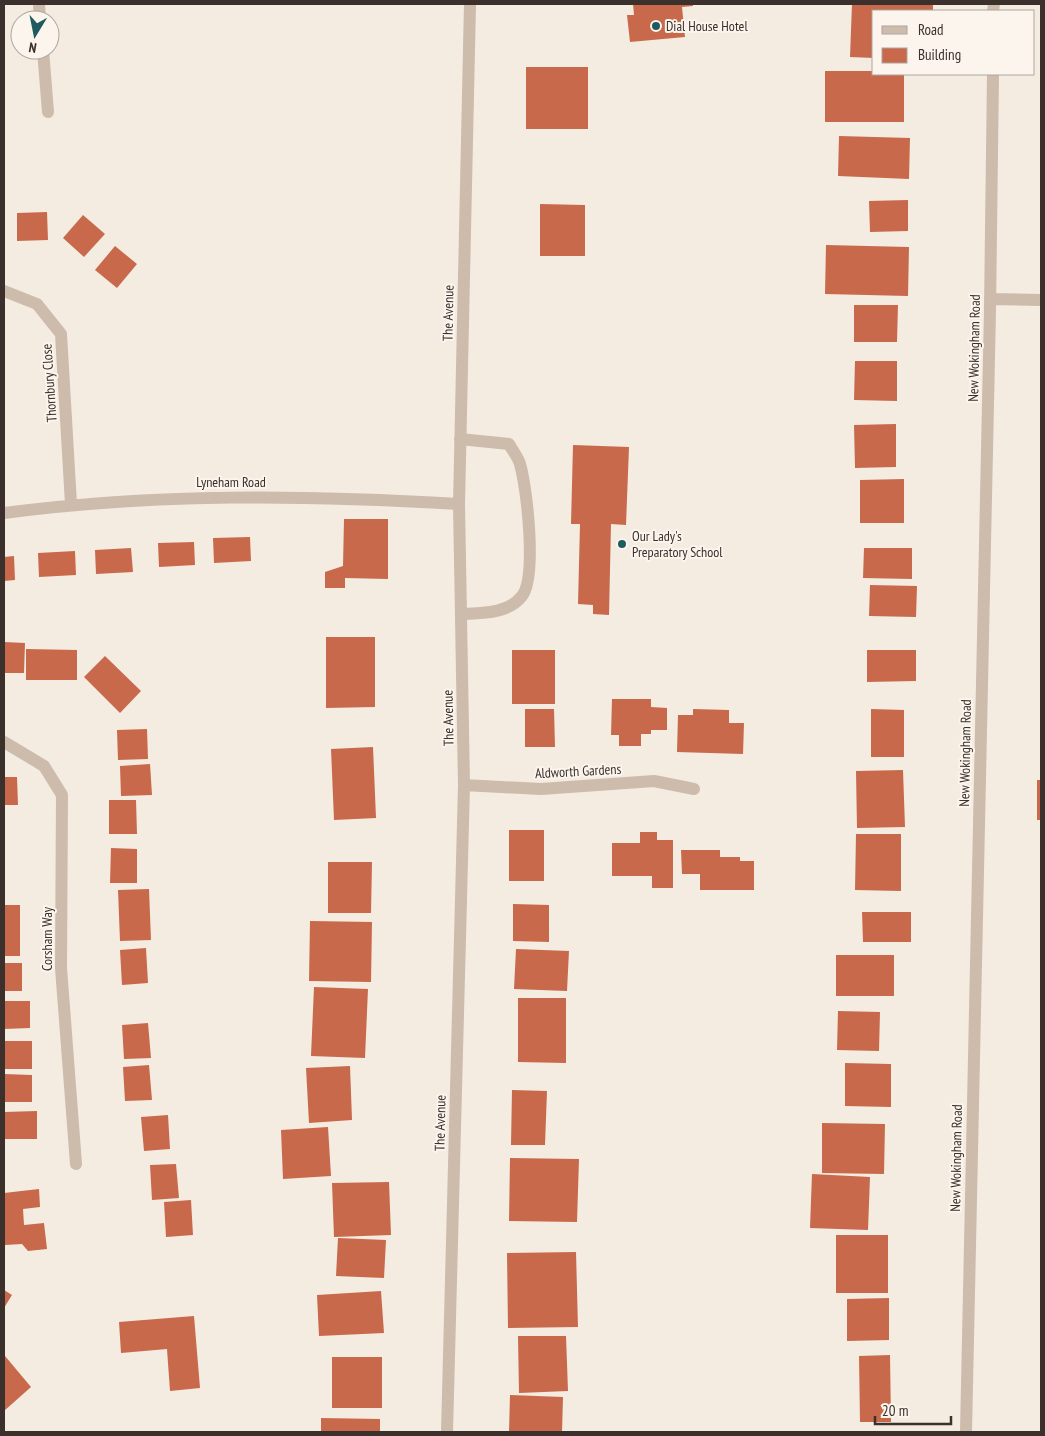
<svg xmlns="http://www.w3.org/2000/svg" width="1045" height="1436" font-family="'PT Sans Narrow',sans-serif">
  <rect width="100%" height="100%" fill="#f4ebe1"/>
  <path fill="#c8694b" d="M633,4H693V6L682,7L685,37L630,42L627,15H634Z
    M852,4H933V11H874V58L850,57Z
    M526,67H588V129H526Z
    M825,71H874V74H904V122H825Z
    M839,136L910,138L909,179L838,176Z
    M908,200V231L870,232L869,201Z
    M540,204L585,205V256H540Z
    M47,212L48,240L17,241V213Z
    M83,215L105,234L84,257L63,238Z
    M826,245L909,247L908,296L825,294Z
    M115,246L137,264L117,288L95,270Z
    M854,305H898L897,342H854Z
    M855,361H897V401L854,400Z
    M896,424V467L855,468L854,425Z
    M573,445L629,447L626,525L611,524L609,615L593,614V605L578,604L580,524H571Z
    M904,479V523H860V480Z
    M344,519H388V579L345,578V588H325V572L343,566Z
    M250,537L251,561L214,563L213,538Z
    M194,542L195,565L159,567L158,543Z
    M131,548L133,572L96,574L95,550Z
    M864,548H912V579L863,578Z
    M75,551L76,575L39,577L38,553Z
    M14,556L15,580L4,581V557Z
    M870,585L917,586L916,617L869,616Z
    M326,637H375V707L326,708Z
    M4,642L25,643L24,673H4Z
    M26,649L77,650V680H26Z
    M512,650H555V704H512Z
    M867,650H916V681L867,682Z
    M105,656L141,691L120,713L84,677Z
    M612,699H651V707L667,708V730H651V734H641V746H619V735H611Z
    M525,709H554L555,747H525Z
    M693,709L729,710V723H744L743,754L677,752L678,715H693Z
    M871,709L904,710V757H871Z
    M147,729L148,759L118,760L117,730Z
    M373,747L376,818L334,820L331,749Z
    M150,764L152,795L121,796L120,766Z
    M903,770L905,827L857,828L856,771Z
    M4,777H17L18,805H4Z
    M1037,780H1041V820H1037Z
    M109,800H136L137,834H109Z
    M509,830H544V881H509Z
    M640,832H657V840H673V888H652V876H612V843H640Z
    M856,834H901V891L855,890Z
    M111,848L137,849V883H110Z
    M681,850H720V857H740V861H754V890H700V874H682Z
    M328,862H372L371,913H328Z
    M149,889L151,940L120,941L118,890Z
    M513,904L549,905V942L513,941Z
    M4,905H20V956H4Z
    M862,912H911V942H863Z
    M310,921L372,922L371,982L309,981Z
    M146,948L148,983L122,985L120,950Z
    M516,949L569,951L567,991L514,989Z
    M836,955H894V996H836Z
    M4,963H22V991H4Z
    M314,987L368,989L365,1058L311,1056Z
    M518,998H566V1063L518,1062Z
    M4,1001H30V1028L4,1029Z
    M838,1011L880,1012L879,1051L837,1050Z
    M148,1023L151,1058L124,1059L122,1025Z
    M4,1041H32V1069H4Z
    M845,1063L891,1064V1107L845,1106Z
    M149,1065L152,1100L125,1101L123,1067Z
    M350,1066L352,1120L309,1123L306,1068Z
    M4,1074L32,1075V1102H4Z
    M512,1090L547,1091L545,1145H511Z
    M37,1111V1139H4V1112Z
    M168,1115L170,1149L144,1151L141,1117Z
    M822,1123L885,1124L884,1174L822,1173Z
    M328,1127L331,1176L283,1179L281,1130Z
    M510,1158L579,1159L577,1222L509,1221Z
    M176,1164L179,1198L152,1200L150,1165Z
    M812,1174L870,1177L868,1230L810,1228Z
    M389,1182L391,1235L334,1237L332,1183Z
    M39,1189L40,1207L23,1209L24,1225L44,1223L47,1249L28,1251L22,1244L5,1245L4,1193Z
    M191,1200L193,1235L166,1237L164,1202Z
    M836,1235H888V1293H836Z
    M338,1238L386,1240L384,1278L336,1276Z
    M576,1252L578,1327L508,1328L507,1253Z
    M4,1290L12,1295L4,1308Z
    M381,1291L384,1333L319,1336L317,1295Z
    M889,1298V1340L847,1341V1299Z
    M194,1316L200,1388L170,1391L167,1349L121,1353L119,1322Z
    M518,1336H566L568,1391L519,1393Z
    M890,1355L891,1422H860L859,1356Z
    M5,1356L31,1387L4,1411V1358Z
    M332,1357H382V1408H332Z
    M510,1395L563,1397L562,1432H509Z
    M321,1418L380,1419V1432H321Z"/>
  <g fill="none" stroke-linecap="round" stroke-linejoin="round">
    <path stroke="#cdbbac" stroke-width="12" d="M39,4L40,20
      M993,11L994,4
      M43,50L48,112
      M4,291L37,304L61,334L71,504
      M990,299L1041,300
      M460,439L509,444C512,450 518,457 520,464C527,488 537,577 522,596C508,614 482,613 462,614
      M4,513C155,493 307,495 459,504
      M4,742L44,766L62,795L61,968L76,1164
      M464,785L541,789L654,781L694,789
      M447,1432L464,785L459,504L470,4
      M966,1432L990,310L993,74"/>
  </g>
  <g fill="#1f5a5e" stroke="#fbf5ee" stroke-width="2">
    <circle cx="656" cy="26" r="5"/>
    <circle cx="622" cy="544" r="5"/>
  </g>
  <g text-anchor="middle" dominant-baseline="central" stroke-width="4" stroke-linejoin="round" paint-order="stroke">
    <g font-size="14" fill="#3b302b" stroke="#fbf5ee" text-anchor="start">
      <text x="666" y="26">Dial House Hotel</text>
      <text x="632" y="536">Our Lady's<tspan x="632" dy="16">Preparatory School</tspan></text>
    </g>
    <g font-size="14" fill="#3b302b" stroke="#fbf5ee">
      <text transform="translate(448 313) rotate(-89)">The Avenue</text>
      <text transform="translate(974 348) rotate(-89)">New Wokingham Road</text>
      <text transform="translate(49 383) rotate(-94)">Thornbury Close</text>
      <text x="231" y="482">Lyneham Road</text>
      <text transform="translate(448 718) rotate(-91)">The Avenue</text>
      <text transform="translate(965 753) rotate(-89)">New Wokingham Road</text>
      <text transform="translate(578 771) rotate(-3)">Aldworth Gardens</text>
      <text transform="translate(47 939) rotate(-90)">Corsham Way</text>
      <text transform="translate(440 1123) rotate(-89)">The Avenue</text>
      <text transform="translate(956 1158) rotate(-89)">New Wokingham Road</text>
    </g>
  </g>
  <rect width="1045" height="1436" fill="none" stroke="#3b302b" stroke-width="10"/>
  <rect x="872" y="10" width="162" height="65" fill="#fbf5ee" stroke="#aea6a0"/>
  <rect x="882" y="26" width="25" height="8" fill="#cdbbac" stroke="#aea6a0"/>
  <text x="918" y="35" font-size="15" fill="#3b302b">Road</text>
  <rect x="882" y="48" width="25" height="15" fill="#c8694b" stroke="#aea6a0"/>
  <text x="918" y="60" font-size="15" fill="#3b302b">Building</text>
  <g transform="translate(35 35) rotate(190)"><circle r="24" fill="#fbf5ee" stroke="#aea6a0"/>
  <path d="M0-4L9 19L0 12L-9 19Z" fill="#1f5a5e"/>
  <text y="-8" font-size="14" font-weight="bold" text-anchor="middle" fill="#3b302b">N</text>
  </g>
  <path d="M875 1416v8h76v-8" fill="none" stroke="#3b302b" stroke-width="2.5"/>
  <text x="882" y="1416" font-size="15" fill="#3b302b" stroke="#fbf5ee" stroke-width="4" paint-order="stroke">20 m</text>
</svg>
